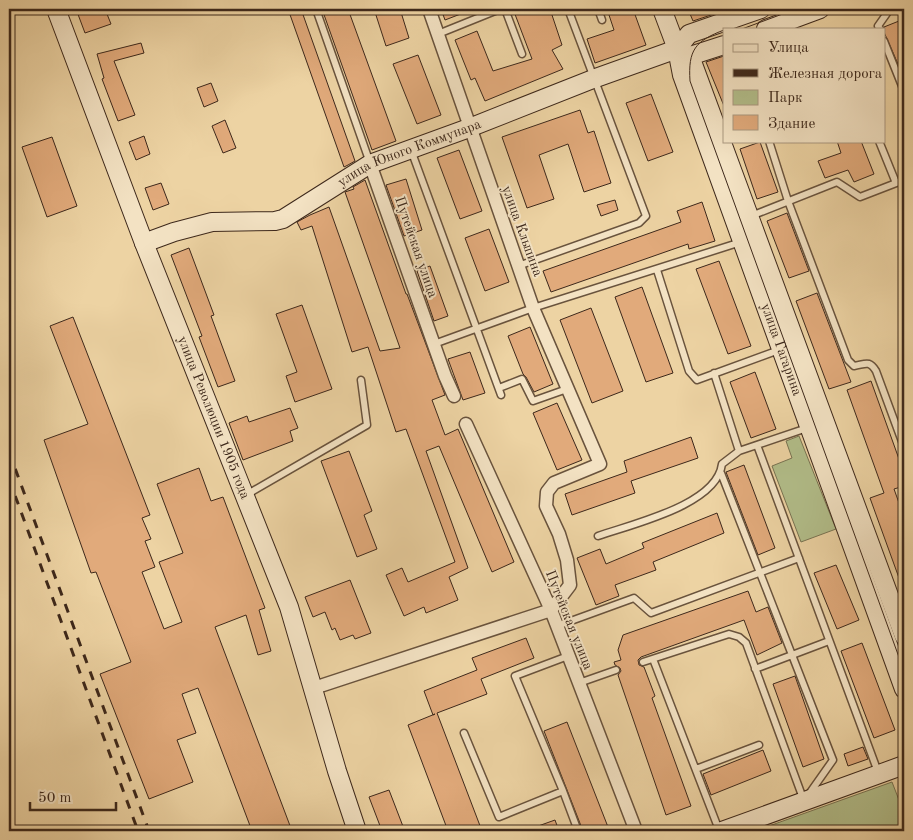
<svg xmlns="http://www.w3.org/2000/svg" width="913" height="840" font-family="'Old Standard TT',serif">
  <rect width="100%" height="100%" fill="#edd3a3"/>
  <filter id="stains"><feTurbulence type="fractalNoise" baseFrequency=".004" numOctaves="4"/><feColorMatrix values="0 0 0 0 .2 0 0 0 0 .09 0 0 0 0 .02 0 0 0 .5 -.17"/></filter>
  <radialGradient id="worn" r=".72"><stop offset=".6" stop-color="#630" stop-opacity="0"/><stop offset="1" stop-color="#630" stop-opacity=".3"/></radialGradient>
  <path fill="#b2be8a" stroke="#787352" d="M799,436L836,529L801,542L772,466L792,458L786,441Z
    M892,782L904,813V831H755Z"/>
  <path fill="#e1aa7b" stroke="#3d281b" d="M76,9H105L111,24L85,33Z
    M288,9H301L355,161L348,165L344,167Z
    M322,9H348L396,141L372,150Z
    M374,9H400L409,38L386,46Z
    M441,9H471V10L445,20Z
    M513,9H550L562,45L552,50L563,69L485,101L475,78L471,80L455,40L477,31L493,71L532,59Z
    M607,9H633L646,45L595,63L587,39L614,30Z
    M688,9H729L693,21Z
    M904,19V78L884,32V27Z
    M141,43L144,53L114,61L135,115L118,121L102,79L104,78L97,54Z
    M418,55L441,115L417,124L393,64Z
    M724,56V106L706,62Z
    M211,83L218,101L204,107L197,88Z
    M651,94L673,152L648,161L626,103Z
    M580,110L588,133L594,131L611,183L584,192L568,144L539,155L554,199L527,208L502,137Z
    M225,120L236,148L223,153L212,126Z
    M144,136L150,154L136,160L129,142Z
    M52,137L77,206L47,217L22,147Z
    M837,141H861L874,174L854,182L848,170L825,178L818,161L841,153Z
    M760,142L778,192L757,199L740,149Z
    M459,150L482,211L460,219L437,158Z
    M406,179L422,230L404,236L386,185Z
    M365,180L406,294H407L445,395L432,400L445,435L458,429L514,562L492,572L439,446L426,451L468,568L449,577L458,600L426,613L424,607L404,616L386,575L402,568L408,582L455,562L406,429L396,432L368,347L352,352L312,226L301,230L297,222L310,215L329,207L380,351L400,348L345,192L354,189L353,187Z
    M161,183L169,204L153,210L145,188Z
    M615,200L618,210L601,216L597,205Z
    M702,202L715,241L689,249L688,244L551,292L543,271L681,222L677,211Z
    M787,213L809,271L789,278L767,221Z
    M489,229L509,282L485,291L465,238Z
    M189,248L214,315L211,316L235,381L218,387L199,337L202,336L171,255Z
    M719,261L751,346L728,354L696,269Z
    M430,266L448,316L434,321L417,271Z
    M642,287L673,373L646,382L615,297Z
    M817,293L851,382L829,389L796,301Z
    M302,305L332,389L295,402L286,376L297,372L276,314Z
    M591,308L623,391L592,403L560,320Z
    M73,317L150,515L142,518L151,539L145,541L155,567L142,572L164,629L182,622L159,562L183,553L157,484L199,468L211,501L223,497L265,608L259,610L271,651L258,655L246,615L215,627L292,831H252L198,688L182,694L196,733L177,740L193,782L149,799L100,674L131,662L96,572L91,573L44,440L88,424L50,326Z
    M530,327L553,384L534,392L526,377L523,374L508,336Z
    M470,352L485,393L463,400L448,359Z
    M755,372L776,429L751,438L730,382Z
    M871,381L904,473V486L894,489L904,517L903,589L870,498L884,493L847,390Z
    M557,403L582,460L557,470L533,413Z
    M290,408L298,428L290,431L293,441L243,460L229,423L247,416L249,422Z
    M691,437L698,458L631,481L635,493L572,515L565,494L627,472L624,461Z
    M349,451L372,511L364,515L377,549L357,557L321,461Z
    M744,465L775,548L758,555L726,472Z
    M717,513L724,533L653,562L656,570L615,585L619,596L596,605L577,558L600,549L606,564L644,548L642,543Z
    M836,565L859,620L837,629L814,573Z
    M350,580L371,633L355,639L353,635L340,640L335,628L332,630L325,612L313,617L305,597Z
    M748,591L756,612L768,607L782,643L757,655L744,620L641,657L638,660L639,665L644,667L655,696L652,698L691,806L666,815L618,675L621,671L620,668L615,665L614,662L621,660L618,650L623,635Z
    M526,638L534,658L481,679L487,694L437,713L482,831H448L408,725L435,714L433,715L424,691L477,670L472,658Z
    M862,643L895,730L874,738L841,651Z
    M795,676L824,759L803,767L773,684Z
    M567,722L608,827L598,831H583L544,731Z
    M863,747L868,759L848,766L844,754Z
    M763,750L771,771L711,795L703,774Z
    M389,790L404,829L397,831H382L369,797Z
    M555,820L559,831H527V830Z"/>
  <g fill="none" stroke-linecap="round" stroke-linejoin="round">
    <defs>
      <path id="lane" d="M316,9L370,163
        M505,9L522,54
        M598,9L602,20
        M880,29L878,26L890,9
        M438,34L500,9
        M884,41L904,91
        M769,141L788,201L848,360L854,366C866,364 869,360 876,371L904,447
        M879,141L896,183
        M411,150L501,395
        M751,216L837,182L860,197L904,180
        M518,266L639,223L646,216L568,9
        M657,270L689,371L697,380L779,350
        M434,344L533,308L741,242
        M714,373L739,451
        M499,388L522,379L533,401L567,389
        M757,445L878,772
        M721,473L833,760L809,794
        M246,495L367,425L361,380
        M598,536C632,524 717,505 722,464L739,451L807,428
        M557,626L634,598L651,613L799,558
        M653,659L719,830
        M643,662L729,634L739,637L746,643L804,801
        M755,669L829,641
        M579,683L616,670
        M464,733L499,817L563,791L578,831
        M696,769L759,745
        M563,791L515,676L568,656"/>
      <path id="street" d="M370,164L445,376L454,396
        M466,424L551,610L636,831
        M314,688L551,610L570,585L567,560L559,534L546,506L547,492L554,483L600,464L533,308L429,9"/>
      <g id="secondary">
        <path id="s1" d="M56,9L144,243L289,607L337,771L357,831"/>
        <path id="s2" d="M662,9L677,49L682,75L904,689"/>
        <path d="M766,29L820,9"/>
        <path d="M680,51L690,56L724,45"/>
        <path d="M690,56L904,636"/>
        <path id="s3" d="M144,243L174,232L212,222L275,221L283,219L370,164L469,128L593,79L677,49L689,34L761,9"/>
        <path d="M722,831L904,765"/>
      </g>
    </defs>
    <use href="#lane" stroke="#69533d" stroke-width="9"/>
    <use href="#street" stroke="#69533d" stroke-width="15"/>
    <use href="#secondary" stroke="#3d281b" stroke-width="20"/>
    <use href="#lane" stroke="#f3e2c3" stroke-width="6"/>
    <use href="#street" stroke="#f3e2c3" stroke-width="12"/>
    <use href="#secondary" stroke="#f3e2c3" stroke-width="18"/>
    <path stroke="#3d281b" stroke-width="1" d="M742,29L796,9
      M724,30C695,41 688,50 690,81L904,671"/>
    <path stroke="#3d281b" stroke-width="3" stroke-dasharray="9 9" stroke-linecap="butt" d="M9,452L149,831
      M9,479L138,831"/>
  </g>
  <g text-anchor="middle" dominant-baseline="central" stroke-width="4" stroke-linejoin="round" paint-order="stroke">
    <g font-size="14" fill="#3d281b" stroke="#f3e2c3">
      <text stroke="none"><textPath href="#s3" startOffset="286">улица Юного Коммунара</textPath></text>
      <text transform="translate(522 231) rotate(70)">улица Клыпина</text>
      <text transform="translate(416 247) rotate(71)">Путейская улица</text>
      <text stroke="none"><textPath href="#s2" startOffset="361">улица Гагарина</textPath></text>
      <text stroke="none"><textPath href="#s1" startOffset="438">улица Революции 1905 года</textPath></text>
      <text transform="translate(569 620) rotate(68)">Путейская улица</text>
    </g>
  </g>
  <rect width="913" height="840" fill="none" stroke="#edd3a3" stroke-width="30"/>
  <rect x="10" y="10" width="893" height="820" fill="none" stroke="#3d281b" stroke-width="2.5"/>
  <rect x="15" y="15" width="883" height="810" fill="none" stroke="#3d281b"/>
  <rect x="723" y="28" width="162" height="115" fill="#f3e2c3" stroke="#aa9880"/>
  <rect x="733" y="44" width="25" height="8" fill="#f3e2c3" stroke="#aa9880"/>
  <text x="768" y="52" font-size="15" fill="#3d281b">Улица</text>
  <rect x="733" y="69" width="25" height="8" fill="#3d281b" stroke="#aa9880"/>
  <text x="768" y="78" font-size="15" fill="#3d281b">Железная дорога</text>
  <rect x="733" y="90" width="25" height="15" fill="#b2be8a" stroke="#aa9880"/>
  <text x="768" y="102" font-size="15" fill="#3d281b">Парк</text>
  <rect x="733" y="115" width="25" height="15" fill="#e1aa7b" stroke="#aa9880"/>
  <text x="768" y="128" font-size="15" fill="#3d281b">Здание</text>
  <path d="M30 802v8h86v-8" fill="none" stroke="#3d281b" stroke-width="2.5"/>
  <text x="38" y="802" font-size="15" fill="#3d281b" stroke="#f3e2c3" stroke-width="4" paint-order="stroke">50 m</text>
  <rect width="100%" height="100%" filter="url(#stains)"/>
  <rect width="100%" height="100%" fill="url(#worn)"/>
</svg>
